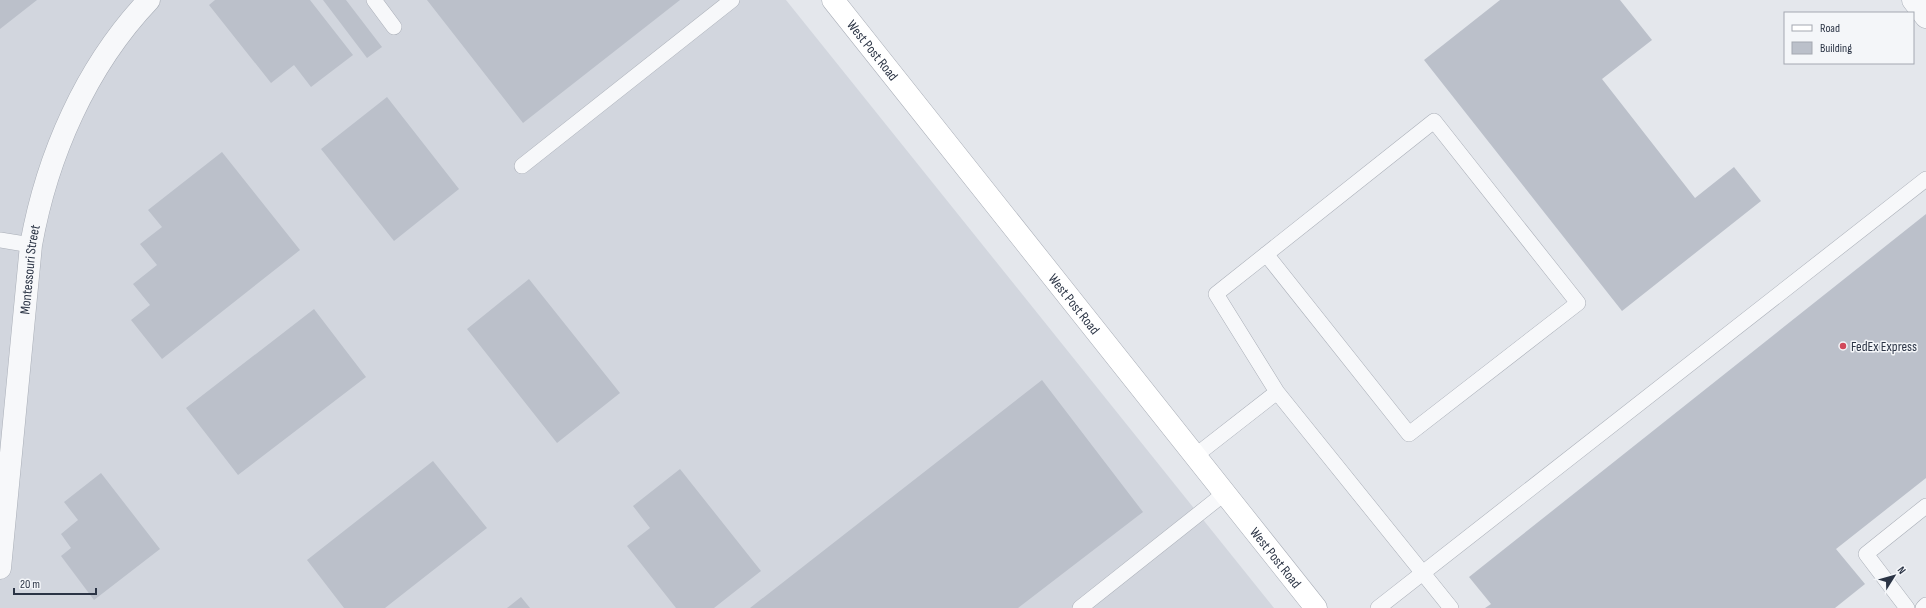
<svg xmlns="http://www.w3.org/2000/svg" width="1926" height="608" font-family="'Sofia Sans Condensed',sans-serif">
  <rect width="100%" height="100%" fill="#e4e7ec"/>
  <path fill="#d2d6de" d="M0,0H786L1274,608H0Z"/>
  <path fill="#bbc0ca" d="M0,0H37L0,29Z
    M215,0H310L353,55L311,87L294,65L271,83L209,5Z
    M323,0H346L382,47L367,58Z
    M427,0H680L523,123Z
    M1500,0H1620L1652,40L1602,79L1695,198L1734,167L1761,201L1622,311L1424,60Z
    M387,97L459,189L394,241L321,149Z
    M222,152L300,250L162,359L131,320L150,305L133,284L157,265L140,244L162,227L148,210Z
    M1926,214V478L1836,549L1865,584L1835,608H1485L1491,604L1469,577Z
    M529,279L620,393L557,443L467,329Z
    M314,309L366,377L238,475L186,408Z
    M1042,380L1143,512L1018,608H750Z
    M433,461L487,528L385,608H344L307,560Z
    M680,469L761,571L714,608H676L627,546L650,528L633,506Z
    M101,473L160,549L94,600L61,556L71,548L61,534L78,520L64,502Z
    M521,597L530,608H507Z"/>
  <g fill="none" stroke-linecap="round" stroke-linejoin="round">
    <defs>
      <path id="lane" d="M374,0L394,27
        M522,166L732,0
        M0,240L31,245
        M1277,392L1451,608
        M1195,456L1277,392L1216,294L1434,121L1578,303L1409,434L1266,254
        M1080,608L1225,493
        M1378,608L1926,179
        M1907,608L1866,554L1926,506
        M1923,608L1926,605"/>
      <g id="street">
        <path d="M1913,0L1926,17"/>
        <path id="s1" d="M0,568L31,245C47,156 86,66 149,0"/>
      </g>
      <g id="secondary">
        <path id="s2" d="M833,0L1316,608"/>
      </g>
    </defs>
    <use href="#lane" stroke="#a9aeb7" stroke-width="16"/>
    <use href="#street" stroke="#a9aeb7" stroke-width="23"/>
    <use href="#secondary" stroke="#a9aeb7" stroke-width="23"/>
    <use href="#lane" stroke="#f7f8fa" stroke-width="15"/>
    <use href="#street" stroke="#f7f8fa" stroke-width="22"/>
    <use href="#secondary" stroke="#fff" stroke-width="22"/>
  </g>
  <circle fill="#d1495b" stroke="#f4f6f9" stroke-width="1.5" cx="1843" cy="346" r="4"/>
  <g text-anchor="middle" dominant-baseline="central" stroke-width="3" stroke-linejoin="round" paint-order="stroke">
    <g font-size="14" fill="#2b3445" stroke="#f4f6f9">
      <text stroke="none"><textPath href="#s2" startOffset="64">West Post Road</textPath></text>
      <text stroke="none"><textPath href="#s1" startOffset="300">Montessouri Street</textPath></text>
      <text stroke="none"><textPath href="#s2" startOffset="388">West Post Road</textPath></text>
      <text stroke="none"><textPath href="#s2" startOffset="712">West Post Road</textPath></text>
    </g>
    <g font-size="14" fill="#2b3445" stroke="#f4f6f9" text-anchor="start">
      <text x="1851" y="346">FedEx Express</text>
    </g>
  </g>
  <rect x="1784" y="12" width="130" height="52" fill="#f4f6f9" stroke="#a4a8b1"/>
  <rect x="1792" y="25" width="20" height="6" fill="#ffffff" stroke="#a4a8b1"/>
  <text x="1820" y="32" font-size="12" fill="#2b3445">Road</text>
  <rect x="1792" y="42" width="20" height="12" fill="#bbc0ca" stroke="#a4a8b1"/>
  <text x="1820" y="52" font-size="12" fill="#2b3445">Building</text>
  <g transform="translate(1894 576) rotate(53)" stroke="#f4f6f9" stroke-width="3" paint-order="stroke">
  <path d="M0-3L7 15L0 10L-7 15Z" fill="#2b3445"/>
  <text y="-6" font-size="11" font-weight="bold" text-anchor="middle" fill="#2b3445">N</text>
  </g>
  <path d="M14 588v6h82v-6" fill="none" stroke="#2b3445" stroke-width="2"/>
  <text x="20" y="588" font-size="12" fill="#2b3445" stroke="#f4f6f9" stroke-width="3" paint-order="stroke">20 m</text>
</svg>
